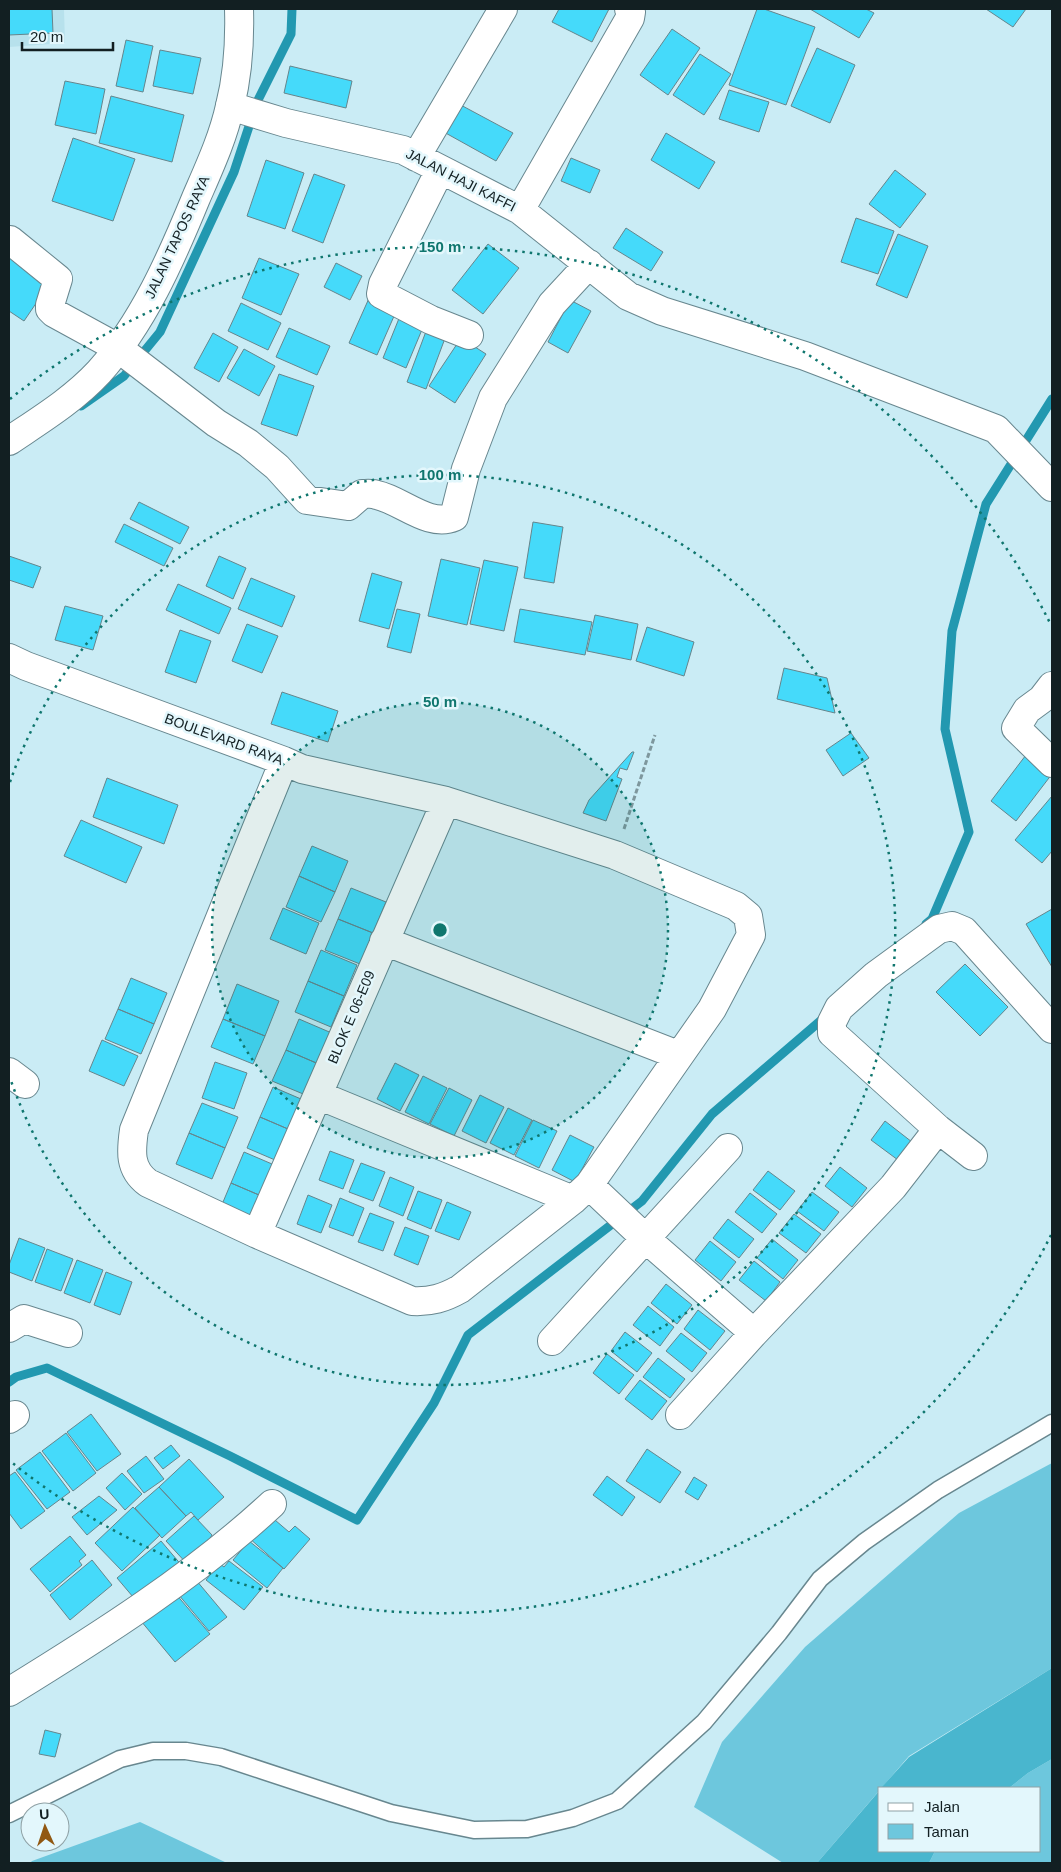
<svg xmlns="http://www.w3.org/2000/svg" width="1061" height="1872" font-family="Arial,sans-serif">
  <rect width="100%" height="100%" fill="#caecf5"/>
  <path fill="#b7e1ec" d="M9,9H64L65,43L9,47Z"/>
  <path fill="#6dc7dd" d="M1052,1463V1668L909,1756L817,1863H783L694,1807L722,1742L805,1647L959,1513Z
    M1052,1759V1863H929L935,1851H1040V1788H1009L1028,1773Z
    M140,1822L227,1863H30L32,1861Z"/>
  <path fill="#49b6ce" d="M1052,1668V1759L1028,1773L1009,1788H881L909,1757Z
    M880,1790V1851H935L929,1863H817Z"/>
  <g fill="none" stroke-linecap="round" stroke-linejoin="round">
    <path stroke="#2298b0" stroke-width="9" d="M81,406L124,376L160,332L234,172L257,102L291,34L292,9
      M926,924L932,919L969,832L945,729L952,631L986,504L1052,399
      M9,1382L16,1377L47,1368L230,1456L357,1520L434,1403L468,1335L642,1201L712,1114L826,1016"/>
  </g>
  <path fill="#45dafa" stroke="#65858c" d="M9,9H52L53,33L9,35Z
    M559,9H609L592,42L552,22Z
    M757,9H764L815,27L786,105L729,85Z
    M810,9H866L874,13L859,38Z
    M986,9H1026L1013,27Z
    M672,29L700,48L668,95L640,75Z
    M126,40L153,46L143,92L116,86Z
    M817,48L855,65L830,123L791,106Z
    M160,50L201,58L193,94L153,86Z
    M700,54L731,74L704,115L673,95Z
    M290,66L352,81L346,108L284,93Z
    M65,81L105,89L96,134L55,125Z
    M729,90L769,102L759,132L719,119Z
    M111,96L184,115L172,162L99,143Z
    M457,103L513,133L496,161L442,131Z
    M666,133L715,162L699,189L651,160Z
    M73,138L135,159L113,221L52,201Z
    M571,158L600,170L590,193L561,181Z
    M266,160L304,173L285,229L247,216Z
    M895,170L926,194L900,228L869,204Z
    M314,174L345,185L323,243L292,231Z
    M856,218L894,231L878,274L841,262Z
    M626,228L663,252L651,271L613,248Z
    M898,234L928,246L907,298L876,285Z
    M488,244L519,268L483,314L452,290Z
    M14,250L54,277L24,321L9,311V258Z
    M259,258L299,274L281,315L242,298Z
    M336,263L362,276L350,300L324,287Z
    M370,296L398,307L377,355L349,343Z
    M570,300L591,311L568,353L548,342Z
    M241,303L281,323L268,350L228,331Z
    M402,311L426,320L406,368L383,358Z
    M428,326L447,333L426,389L407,382Z
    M289,328L330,346L317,375L276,357Z
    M213,333L238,347L219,382L194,368Z
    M461,338L486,354L455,403L429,386Z
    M244,349L275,366L259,396L227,378Z
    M279,374L314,386L297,436L261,424Z
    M139,502L189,527L180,544L130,519Z
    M533,522L563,527L554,583L524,578Z
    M124,524L173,548L164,566L115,542Z
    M9,556L41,567L33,588L9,580Z
    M219,556L246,568L233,599L206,586Z
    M441,559L480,568L467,625L428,616Z
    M484,560L518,567L504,631L470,624Z
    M372,573L402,582L389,629L359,621Z
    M251,578L295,596L282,627L238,609Z
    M178,584L231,608L219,634L166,610Z
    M65,606L103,616L93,650L55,640Z
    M397,609L420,614L411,653L387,647Z
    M520,609L592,622L585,655L514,642Z
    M595,615L638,624L631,660L587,651Z
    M247,624L278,636L262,673L232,661Z
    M647,627L694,642L684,676L636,661Z
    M180,630L211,641L196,683L165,672Z
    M784,668L827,678L835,713L777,699Z
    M282,692L338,711L328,742L271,724Z
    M851,733L869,758L843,776L826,750Z
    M1029,751L1052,774L1016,821L991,801Z
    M632,752H634L627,770L620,768L617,777L622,779L606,821L583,813L589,800Z
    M107,778L178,805L164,844L93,817Z
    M1052,796V851L1042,863L1015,840Z
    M81,820L142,847L126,883L64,856Z
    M312,846L348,861L335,892L299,876Z
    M299,876L335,892L321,922L286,907Z
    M351,888L386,902L373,933L338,919Z
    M283,908L319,923L306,954L270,939Z
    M1052,909V967L1026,924Z
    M338,919L373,933L360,964L325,950Z
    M321,950L357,965L344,996L308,981Z
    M965,964L1008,1007L980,1036L936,992Z
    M131,978L167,993L154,1024L118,1009Z
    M308,981L344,996L331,1027L295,1012Z
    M237,984L279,1001L265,1036L223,1019Z
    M118,1009L154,1024L141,1054L105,1039Z
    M223,1019L265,1036L253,1064L211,1047Z
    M299,1019L334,1034L321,1065L286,1050Z
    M102,1040L138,1056L124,1086L89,1071Z
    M286,1050L321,1065L308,1096L272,1081Z
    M215,1062L247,1073L234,1109L202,1098Z
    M395,1063L419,1075L400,1111L377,1099Z
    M423,1076L447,1088L429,1124L405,1112Z
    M273,1087L308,1102L295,1132L260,1117Z
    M449,1088L472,1100L454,1136L430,1124Z
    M480,1095L504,1107L486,1143L462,1131Z
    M202,1103L238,1117L225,1148L189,1133Z
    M508,1108L532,1120L514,1155L490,1143Z
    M260,1117L295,1132L282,1163L247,1148Z
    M533,1120L557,1131L539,1168L515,1156Z
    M885,1121L912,1142L898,1160L871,1140Z
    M189,1133L225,1148L212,1179L176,1164Z
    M570,1135L594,1147L575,1182L552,1170Z
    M330,1151L354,1160L343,1189L319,1180Z
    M244,1152L279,1167L266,1198L231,1183Z
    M361,1163L385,1172L373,1201L349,1192Z
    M840,1167L867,1188L852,1207L825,1186Z
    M768,1171L795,1191L780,1210L753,1190Z
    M390,1177L414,1187L403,1216L379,1206Z
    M231,1183L266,1198L253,1228L218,1214Z
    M418,1191L442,1200L431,1229L407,1219Z
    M812,1192L839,1212L824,1231L797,1211Z
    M750,1193L777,1214L762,1233L735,1212Z
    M308,1195L332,1205L321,1233L297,1224Z
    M340,1198L364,1208L353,1236L329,1227Z
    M447,1202L471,1212L459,1240L435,1231Z
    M370,1213L394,1222L383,1251L358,1242Z
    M794,1214L821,1234L806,1253L779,1233Z
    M728,1219L754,1239L739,1258L713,1238Z
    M405,1227L429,1236L418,1265L394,1255Z
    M19,1238L45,1248L32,1281L9,1272V1265Z
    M772,1239L798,1260L783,1279L757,1258Z
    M710,1241L736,1262L721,1281L695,1260Z
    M47,1249L73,1259L61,1291L35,1282Z
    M77,1260L103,1270L90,1303L64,1293Z
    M754,1261L780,1282L766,1301L739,1280Z
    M106,1272L132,1282L120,1315L94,1305Z
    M666,1284L692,1305L677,1324L651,1303Z
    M648,1306L674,1327L660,1346L633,1325Z
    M698,1310L725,1331L710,1350L684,1329Z
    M625,1332L652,1353L637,1372L611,1351Z
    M681,1333L707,1353L692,1372L666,1351Z
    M607,1354L634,1375L619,1394L593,1373Z
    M658,1358L685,1379L670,1398L643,1377Z
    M640,1380L667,1401L652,1420L625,1399Z
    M91,1414L121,1454L97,1471L67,1432Z
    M66,1433L96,1473L73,1491L42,1451Z
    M171,1445L180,1456L163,1469L154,1458Z
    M647,1449L681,1472L660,1503L626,1481Z
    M40,1452L70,1492L47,1509L16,1470Z
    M146,1456L164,1479L144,1493L127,1471Z
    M189,1459L224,1497L198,1520L191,1512L186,1516L159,1487Z
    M15,1472L45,1511L21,1529L9,1513V1476Z
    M122,1473L142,1494L125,1510L106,1488Z
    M607,1476L635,1497L622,1516L593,1495Z
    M694,1477L707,1485L698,1500L685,1492Z
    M159,1487L186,1516L162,1538L135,1508Z
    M99,1496L117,1510L87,1535L72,1517Z
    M133,1507L160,1535L122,1571L95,1543Z
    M268,1514L289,1532L295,1526L310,1539L284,1569L248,1537Z
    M194,1516L212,1535L197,1559L189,1566L166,1541Z
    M70,1536L86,1555L79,1561L82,1565L50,1592L30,1569Z
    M161,1541L183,1567L139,1604L117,1578Z
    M249,1541L283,1568L267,1588L233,1560Z
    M92,1560L112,1585L70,1620L50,1595Z
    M229,1561L263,1587L244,1610L206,1580L219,1563L224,1567Z
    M191,1574L227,1617L209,1631L173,1588Z
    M175,1593L210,1634L175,1662L141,1621Z
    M45,1730L61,1734L55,1757L39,1754Z"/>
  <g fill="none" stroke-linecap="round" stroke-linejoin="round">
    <defs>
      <path id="service" d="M9,1814L120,1759L153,1751H186L221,1757L391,1813L474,1830L527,1829L573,1818L617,1801L704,1722L779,1633L820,1579L864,1542L938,1490L1052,1423"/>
      <path id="minor" d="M230,106L286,123L403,150L520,210L628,296L662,311L805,356L996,429L1052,487
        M416,157L503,9
        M440,170L383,284L381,294L431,320L469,335
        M520,210L630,18L631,12L629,9
        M10,240L58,279L50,305V309L54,313L118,348L216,423L248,443L277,467L307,500L348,506L362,494C366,494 372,493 377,495C401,500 429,528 454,517L466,469L493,398L552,304L589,264
        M9,658L26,666L284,761L302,769L446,801L615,855L736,906L748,916L751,935L712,1009L589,1185L573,1200L460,1289C444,1298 431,1302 412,1301L257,1234L148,1183C129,1169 131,1151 134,1130L284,761
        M1052,686L1042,699L1027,710L1016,728L1052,763
        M384,941L678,1055
        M9,1072L25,1084
        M318,1095L573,1200
        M973,1156L938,1129L832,1033V1022L839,1008L876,975L939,929L952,926L964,931L1052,1029
        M589,1185L646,1239L754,1333
        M257,1234L446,801
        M9,1328L24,1319L68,1333
        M552,1341L728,1148
        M680,1415L754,1333L893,1187L938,1129
        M9,1419L15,1415
        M9,1692C100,1636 193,1577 272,1504"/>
      <path id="secondary" d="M9,441C40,420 73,400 99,372C143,323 171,259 196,198C209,168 223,138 230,106C238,74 240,42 239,9"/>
    </defs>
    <use href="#service" stroke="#68878f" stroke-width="19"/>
    <use href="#minor" stroke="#68878f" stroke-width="30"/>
    <use href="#secondary" stroke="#68878f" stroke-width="30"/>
    <path stroke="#7e979d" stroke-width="3" stroke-dasharray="5 2.5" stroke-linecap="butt" d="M624,829L655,735"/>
    <use href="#service" stroke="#fff" stroke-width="16"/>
    <use href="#minor" stroke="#fff" stroke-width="28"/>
    <use href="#secondary" stroke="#fff" stroke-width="28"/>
  </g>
  <circle cx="440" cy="930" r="228" fill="#0f766e" fill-opacity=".12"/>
  <g fill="none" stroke="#0f766e" stroke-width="2.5" stroke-dasharray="2.5 5">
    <circle cx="440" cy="930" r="228"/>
    <path d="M10 782A455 455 0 1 1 10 1078"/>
    <path d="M1051 1235A683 683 0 0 1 10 1461M10 399A683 683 0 0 1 1051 625"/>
  </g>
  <g text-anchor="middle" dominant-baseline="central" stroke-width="5" stroke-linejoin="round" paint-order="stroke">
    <g font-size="14" fill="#121f22" stroke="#e3f7fc">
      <text transform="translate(461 180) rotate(27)">JALAN HAJI KAFFI</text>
      <text transform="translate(177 237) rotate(-65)">JALAN TAPOS RAYA</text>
      <text transform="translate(224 739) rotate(20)">BOULEVARD RAYA</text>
      <text transform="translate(351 1017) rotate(-67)">BLOK E 06-E09</text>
    </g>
  </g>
  <circle cx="440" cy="930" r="8" fill="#0f766e" stroke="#e3f7fc" stroke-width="2.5"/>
  <g font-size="15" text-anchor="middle" font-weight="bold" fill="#0f766e" stroke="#e3f7fc" stroke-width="5" stroke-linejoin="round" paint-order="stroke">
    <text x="440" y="252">150 m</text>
    <text x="440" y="480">100 m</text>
    <text x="440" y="707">50 m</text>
  </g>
  <rect width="1061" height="1872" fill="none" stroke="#121f22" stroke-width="20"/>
  <rect x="878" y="1787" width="162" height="65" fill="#e3f7fc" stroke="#8fa1a5"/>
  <rect x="888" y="1803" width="25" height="8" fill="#ffffff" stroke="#8fa1a5"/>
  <text x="924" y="1812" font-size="15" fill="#121f22">Jalan</text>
  <rect x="888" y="1824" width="25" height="15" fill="#6dc7dd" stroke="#8fa1a5"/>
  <text x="924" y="1837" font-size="15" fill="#121f22">Taman</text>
  <g transform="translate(45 1827) rotate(357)"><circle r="24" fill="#e3f7fc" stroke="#8fa1a5"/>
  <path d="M0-4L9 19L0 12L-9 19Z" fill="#915812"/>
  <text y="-8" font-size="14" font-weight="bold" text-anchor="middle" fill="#121f22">U</text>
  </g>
  <path d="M22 42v8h91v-8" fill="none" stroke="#121f22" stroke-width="2.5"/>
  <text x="30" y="42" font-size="15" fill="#121f22" stroke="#e3f7fc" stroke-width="4" paint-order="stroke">20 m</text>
</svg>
